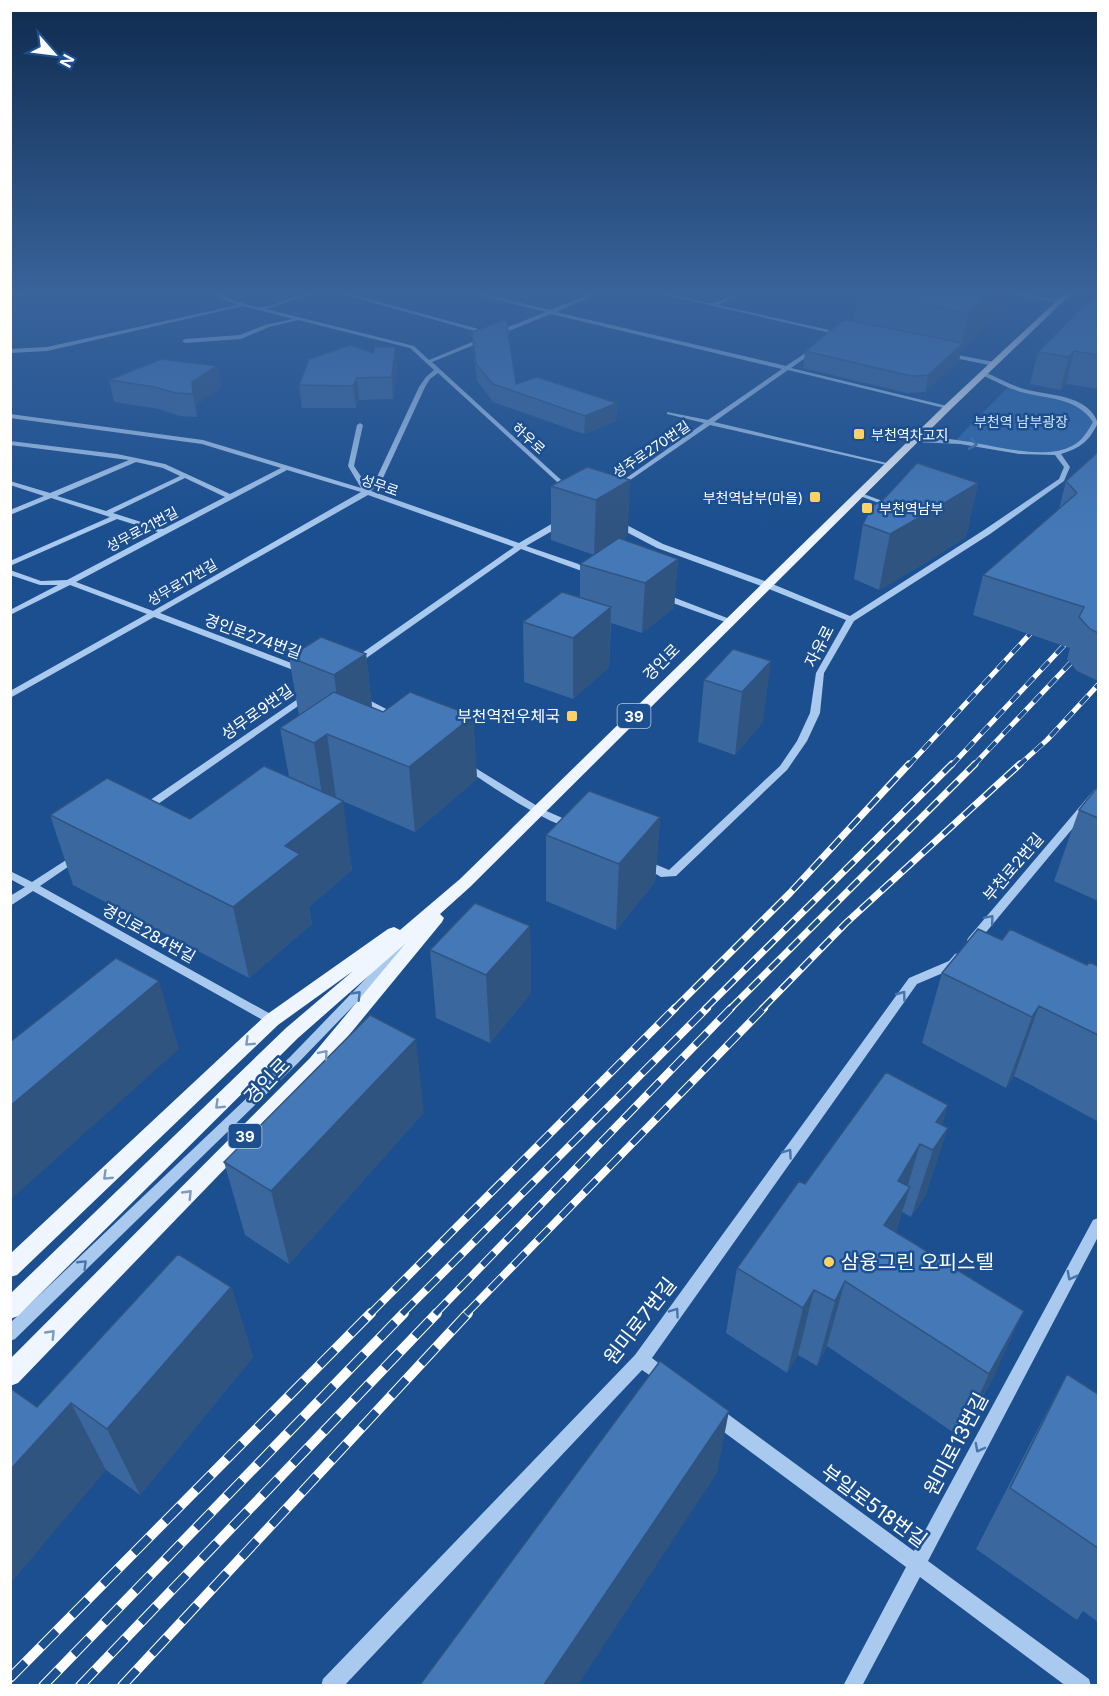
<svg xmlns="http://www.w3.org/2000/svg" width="1109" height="1696" font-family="Inter,'Noto Sans KR',sans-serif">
  <rect width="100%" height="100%" fill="#1b4f8f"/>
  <path fill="#2e69ad" d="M1009,386L1070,401L1093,416L1094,428C1088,434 1081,443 1074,447C1038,463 991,448 954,442Z"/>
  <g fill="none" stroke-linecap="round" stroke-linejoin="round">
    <path fill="#a9c9ee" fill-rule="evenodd" d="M17,293H30L10,297V294Z
      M207,293C225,293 240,305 258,307C273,309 296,293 314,293L266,309L414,346L429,360L489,335L338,293H347L493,333L546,312L470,293H480L550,310L592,293H599L556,312L786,366L813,348L816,350L815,351L791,368L951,407L948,409L788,370L714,422L891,464V466L710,425L617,489L614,487L615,486L704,423L667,414V412L708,420L782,369L551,314L432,362L571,489V491H567L438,373L430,379L425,387L383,478L371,491L519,543L560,519H566V523L526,546L596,570V574H590L521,549L358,664H352V660L514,547L368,495L160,613L307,669V673H301L154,617L10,698V691L147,614L70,585L10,615V610L58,585H40L10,575V570L41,581L67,580L158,532L117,519L10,566V561L110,517L51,498L10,515V510L44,496L10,485V481L50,493L129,460L10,445V441L117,454L165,464L230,494L281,468L202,444L10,418V414L203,440L361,488L348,466L357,425L360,423L363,425L354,466L368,487L377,477L419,387L426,377L434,370L410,348L298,320L269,327L241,339L185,343L182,341L185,339L240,335L265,325L293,319L243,306L47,351L10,353V349L47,347L238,305ZM136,462L163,468L180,476L106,511L57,496ZM287,470L361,492L153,611L76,582ZM185,478L225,497L163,529L113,513Z
      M657,293C675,293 692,301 710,303C721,304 731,293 742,293L718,305L847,334L844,336Z
      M1007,293H1020L1062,302L1060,303Z
      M947,353L994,362L997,364L994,366L945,356V354Z
      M984,372C997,377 1010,385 1024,389C1049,396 1088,394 1098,423C1088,442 1082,447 1061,454L1070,467L1064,481L990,534L854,621L824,673L820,713L807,741L787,770L676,876L661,877L641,865L640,863L645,860L669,870L780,766L797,741L810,713L816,673L846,620L764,587L657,548L613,525V521H619L663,544L770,583L850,616L984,530L1059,479L1064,467L1055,455L1019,454L960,444L915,442L913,441V439C929,437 947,438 963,441C994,445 1043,461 1072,446C1083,440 1087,432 1093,422C1076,397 1047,399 1021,392C1007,388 995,381 982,375V373Z
      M857,493H861L896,506L890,507L857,495Z
      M659,594H665L735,621L734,623H728L659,598Z
      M308,692L312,695L311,697L148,811H140L139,809L140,807Z
      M361,696L398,715L400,717L395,720L392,719L358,701L357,699L358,697Z
      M464,761L542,809L576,824L577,826L576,828C555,831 481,779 461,766L459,764Z
      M1098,789V798L977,943H969L967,940L969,937L1094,790Z
      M77,853L81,854L82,856L81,858L40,886L276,1017L278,1020L276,1023L272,1025L268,1023L33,891L10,906V896L25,887L10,879V871L32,882Z
      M410,936L414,937L416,940L414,943L298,1063L15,1339L10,1341V1323L290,1057L406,937Z
      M959,953L963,954L965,957L957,967L917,984L652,1358L670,1372L672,1377L670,1382L664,1385L642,1370L344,1686H321L323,1679L635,1355L909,978L949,961L955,954Z
      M1098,1218V1237L928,1561L1089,1679L1091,1686H1066L920,1577L862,1686H843L906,1567L709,1421L707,1415L709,1409L715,1407L721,1409L914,1551L1093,1220Z"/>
    <path fill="#f0f6ff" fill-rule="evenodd" d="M1065,293H1072L951,409L470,887L440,914L444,918L442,922L322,1068L18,1383L10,1386V1359L310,1058L406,943L298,1038L18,1316L10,1319V1294L286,1028L353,971L278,1025L17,1275L10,1277V1254L266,1015L388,929L394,927L400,930L460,879L945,405Z"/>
    <defs>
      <path id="rail-far3" d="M908,766L1041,622
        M951,766L1098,609
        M973,766L1098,634
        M1018,766L1047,740L1098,685"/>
      <path id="rail-far2" d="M674,1009L790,893L909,764
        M705,1009L952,764
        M730,1009L975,764
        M762,1009L846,923L1020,764"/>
      <path id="rail-far1" d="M370,1314L675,1008
        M402,1314L707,1008
        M435,1314L731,1008
        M466,1314L764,1008"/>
      <path id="rail" d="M10,1678L371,1313
        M43,1686L404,1313
        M80,1686L437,1313
        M122,1686L468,1313"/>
    </defs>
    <use href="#rail-far3" stroke="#fff" stroke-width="5"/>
    <use href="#rail-far2" stroke="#fff" stroke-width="7"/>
    <use href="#rail-far1" stroke="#fff" stroke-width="8"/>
    <use href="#rail" stroke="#fff" stroke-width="10"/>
    <use href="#rail-far3" stroke="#1b4f8f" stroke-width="4" stroke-dasharray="11" stroke-linecap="butt"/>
    <use href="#rail-far2" stroke="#1b4f8f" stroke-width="4.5" stroke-dasharray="14" stroke-linecap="butt"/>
    <use href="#rail-far1" stroke="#1b4f8f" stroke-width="6" stroke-dasharray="17" stroke-linecap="butt"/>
    <use href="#rail" stroke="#1b4f8f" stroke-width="8" stroke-dasharray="22" stroke-linecap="butt"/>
  </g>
  <path fill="#3a679d" d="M859,293H1017L1016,297L961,351L959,360L925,392L907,393L803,368L805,351L854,322Z
    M1098,293V389L1066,384L1060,390L1030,384L1038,352Z
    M472,332L516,384L617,403L616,421L584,434L493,402L477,381L473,348Z
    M217,366L221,388L196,405L197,417L180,416L159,409L114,402L109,380Z
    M397,369L393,399L359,400L356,408H302L299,385Z
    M1098,452V681L1077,671L1067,659L1070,648L973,615L983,575L1059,509L1066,481Z
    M587,467L628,535L622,539L678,559L674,608L642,633L611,623L609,667L573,699L524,682L523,622L580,598V564L594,555L551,540V486Z
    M978,483L966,537L925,563L879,590L854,579L863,524Z
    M733,649L763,722L735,755L698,742L704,680Z
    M366,654L372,707L383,712L473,716L477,779L415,832L340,800L352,870L309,907L312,924L249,978L73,885L50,815L190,819L289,777L280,728L299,716L289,657Z
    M1098,786V901L1054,881L1079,810Z
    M660,817L655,882L616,930L546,901V835Z
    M530,926L531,993L490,1043L436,1018L430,950Z
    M1002,940L1087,965L1098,966V1118L1097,1121L1014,1076L1006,1088L922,1043L942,973Z
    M948,1105L942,1124L926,1195L911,1217L902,1212L896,1232L994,1376L960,1437L827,1346L817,1366L798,1355L787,1373L726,1333L737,1268L805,1184Z
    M424,1112L289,1264L245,1235L224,1162Z
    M231,1287L253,1357L140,1495L106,1470L37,1407Z
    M1067,1374L1098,1394V1622L1083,1611L1077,1620L976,1549L1032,1440Z"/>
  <path fill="#305480" d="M989,293H1017L1016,297L961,351L959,360L925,392L928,375L961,345L968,313Z
    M395,347L397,369L393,399L392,377Z
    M1074,351L1066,384L1060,390L1069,357Z
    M217,366L221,388L196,405L197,417L193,394L192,382Z
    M357,378L359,400L356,408L353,386Z
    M617,403L616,421L584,434L585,416Z
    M630,480L628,535L594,555L596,500Z
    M978,483L966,537L925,563L879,590L890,534Z
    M678,559L674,608L642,633L645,583Z
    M611,607L609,667L573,699V638Z
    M366,654L373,716L343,737L334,675Z
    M771,661L763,722L735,755L742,692Z
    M473,716L477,779L415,832L409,767Z
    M327,734L336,798L324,807L314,743Z
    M343,801L352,870L309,907L312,924L249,978L233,907L285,846Z
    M660,817L655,882L616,930L619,864Z
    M530,926L531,993L490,1043L486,975Z
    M159,981L179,1049L10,1200V1106Z
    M1039,1006L1014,1076L1006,1088L1032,1017Z
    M416,1039L424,1112L289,1264L271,1191Z
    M948,1105L935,1147L948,1128L926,1195L911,1217L933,1150L936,1122Z
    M920,1144L905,1195L910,1187L889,1254L865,1292L898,1181Z
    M845,1281L827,1346L817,1366L835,1301Z
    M231,1287L253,1357L140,1495L107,1429Z
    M814,1290L798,1355L787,1373L803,1308Z
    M1024,1311L994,1376L960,1437L989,1374Z
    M71,1403L106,1470L10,1584V1470Z
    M729,1411L717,1473L577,1686H543Z"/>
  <path fill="#4478b7" stroke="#305480" stroke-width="1.5" d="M868,293H989L968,313Z
    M1096,293H1098V355L1074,351L1069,357L1038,352Z
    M506,319L516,384L537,377L617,403L585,416L493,384L476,364L472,332Z
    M847,320L963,343L928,375L911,376L805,351L841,322Z
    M350,345L373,353L375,347H395L392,377L357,378L353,386L299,385L309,359Z
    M161,359L217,366L192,382L193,394L176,393L154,387L109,380Z
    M1098,452V633L1090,629L1079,617L1084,607L983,575L1077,493L1066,481Z
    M917,463L978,483L936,508L890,534L863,524L872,506L883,500Z
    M587,467L630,480L596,500L551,486Z
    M619,538L678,559L645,583L580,564Z
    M562,592L611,607L573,638L523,622Z
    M321,637L366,654L334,675L289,657Z
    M733,649L771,661L742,692L704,680Z
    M334,692L383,712L410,692L473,716L409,767L327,734L314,743L280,728Z
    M264,766L343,801L285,846L300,854L233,907L50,815L107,778L190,819Z
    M1098,786V818L1079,810Z
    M589,791L660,817L619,864L546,835Z
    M475,903L530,926L486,975L430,950Z
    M978,929L1002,940L1010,929L1087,965L1089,962L1098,966V1035L1039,1006L1032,1017L942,973Z
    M116,958L159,981L10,1106V1042Z
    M370,1015L416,1039L271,1191L224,1162Z
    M886,1072L948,1105L936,1122L948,1128L933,1150L920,1144L898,1181L910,1187L884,1225L1024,1311L989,1374L845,1281L835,1301L814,1290L803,1308L737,1268L799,1181L805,1184Z
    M178,1254L231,1287L107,1429L71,1403L10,1470V1388L37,1407Z
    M660,1361L729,1411L543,1686H419Z
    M1067,1374L1098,1394V1548L1010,1488Z"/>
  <defs><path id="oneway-chevron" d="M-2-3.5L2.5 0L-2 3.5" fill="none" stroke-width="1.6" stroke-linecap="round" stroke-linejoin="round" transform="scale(1.5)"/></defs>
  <g stroke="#4674ac">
    <use href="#oneway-chevron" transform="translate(973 444) rotate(10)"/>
    <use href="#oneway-chevron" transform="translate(990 919) rotate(-50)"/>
    <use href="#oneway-chevron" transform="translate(357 995) rotate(-46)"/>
    <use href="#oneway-chevron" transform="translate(902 995) rotate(-53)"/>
    <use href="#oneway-chevron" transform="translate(788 1153) rotate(-55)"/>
    <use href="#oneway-chevron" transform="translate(83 1264) rotate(-44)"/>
    <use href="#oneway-chevron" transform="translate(1071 1276) rotate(118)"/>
    <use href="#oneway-chevron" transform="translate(675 1312) rotate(-55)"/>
    <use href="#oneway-chevron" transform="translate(979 1448) rotate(118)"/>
  </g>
  <g stroke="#7b9ac1">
    <use href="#oneway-chevron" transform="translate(249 1042) rotate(136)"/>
    <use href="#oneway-chevron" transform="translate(324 1054) rotate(-50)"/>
    <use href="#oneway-chevron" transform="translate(219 1105) rotate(136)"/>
    <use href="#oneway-chevron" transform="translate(107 1176) rotate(136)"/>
    <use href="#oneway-chevron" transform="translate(188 1194) rotate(-46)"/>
    <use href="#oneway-chevron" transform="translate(51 1334) rotate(-46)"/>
  </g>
  <linearGradient id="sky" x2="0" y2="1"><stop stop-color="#0f2b4f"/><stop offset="0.55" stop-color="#39639b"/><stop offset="1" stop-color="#39639b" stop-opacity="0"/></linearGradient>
  <rect width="1109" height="531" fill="url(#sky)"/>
  <g fill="#ffd166" stroke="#1b4f8f" stroke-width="2">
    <rect x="853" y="428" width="12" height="12" rx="3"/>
    <rect x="809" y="491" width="12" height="12" rx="3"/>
    <rect x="861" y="502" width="12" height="12" rx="3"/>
    <rect x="566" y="710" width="12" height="12" rx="3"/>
    <circle cx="829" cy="1262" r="6"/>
  </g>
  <g text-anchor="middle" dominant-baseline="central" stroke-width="5" stroke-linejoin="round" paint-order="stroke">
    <g font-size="14" fill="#cfe3fa" stroke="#1b4f8f">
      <text x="1021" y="421">부천역 남부광장</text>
    </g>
    <g font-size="14" fill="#fff" stroke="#1b4f8f" text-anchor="start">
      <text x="871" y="434">부천역차고지</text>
      <text x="803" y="497" text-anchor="end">부천역남부(마을)</text>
      <text x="879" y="508">부천역남부</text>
    </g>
    <g font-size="14" fill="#fff" stroke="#1b4f8f">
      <text transform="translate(529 438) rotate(42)">하우로</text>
      <text transform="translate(651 449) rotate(-34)">성주로270번길</text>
      <text transform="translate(380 485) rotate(19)">성무로</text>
      <text transform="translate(142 529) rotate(-28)">성무로21번길</text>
      <text transform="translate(182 582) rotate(-30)">성무로17번길</text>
    </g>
    <g fill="#1b4f8f" stroke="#bbcadd" stroke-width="1.5">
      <rect x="617.5" y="704" width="33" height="24" rx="4.5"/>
      <rect x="228.5" y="1124" width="33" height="24" rx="4.5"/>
    </g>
    <g font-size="15" font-weight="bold" fill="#fff">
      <text x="634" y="716">39</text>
      <text x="245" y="1136">39</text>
    </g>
    <g font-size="16" fill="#fff" stroke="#1b4f8f">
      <text transform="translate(253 636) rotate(20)">경인로274번길</text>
      <text transform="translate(819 646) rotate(-63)">자유로</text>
      <text transform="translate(661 662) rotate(-45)">경인로</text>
      <text transform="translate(257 712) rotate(-35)">성무로9번길</text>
      <text transform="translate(1013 867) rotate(-50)">부천로2번길</text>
      <text transform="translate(149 933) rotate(29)">경인로284번길</text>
    </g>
    <g font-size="16" fill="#fff" stroke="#1b4f8f" text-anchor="end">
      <text x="560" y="716">부천역전우체국</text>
    </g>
    <g font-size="20" fill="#fff" stroke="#1b4f8f">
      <text transform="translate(267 1081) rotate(-46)">경인로</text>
      <text transform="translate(640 1321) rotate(-52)">원미로7번길</text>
      <text transform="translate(956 1444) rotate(-62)">원미로13번길</text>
      <text transform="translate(874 1506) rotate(36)">부일로518번길</text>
    </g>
    <g font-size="20" fill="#fff" stroke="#1b4f8f" text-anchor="start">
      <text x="841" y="1262">삼융그린 오피스텔</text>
    </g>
  </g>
  <rect width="1109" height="1696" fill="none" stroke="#ffffff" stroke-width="24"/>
  <g transform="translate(54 54) rotate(118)" stroke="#1b4f8f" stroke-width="4.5" paint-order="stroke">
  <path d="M0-4.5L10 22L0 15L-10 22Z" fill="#ffffff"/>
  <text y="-9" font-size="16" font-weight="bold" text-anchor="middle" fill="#ffffff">N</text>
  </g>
</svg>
